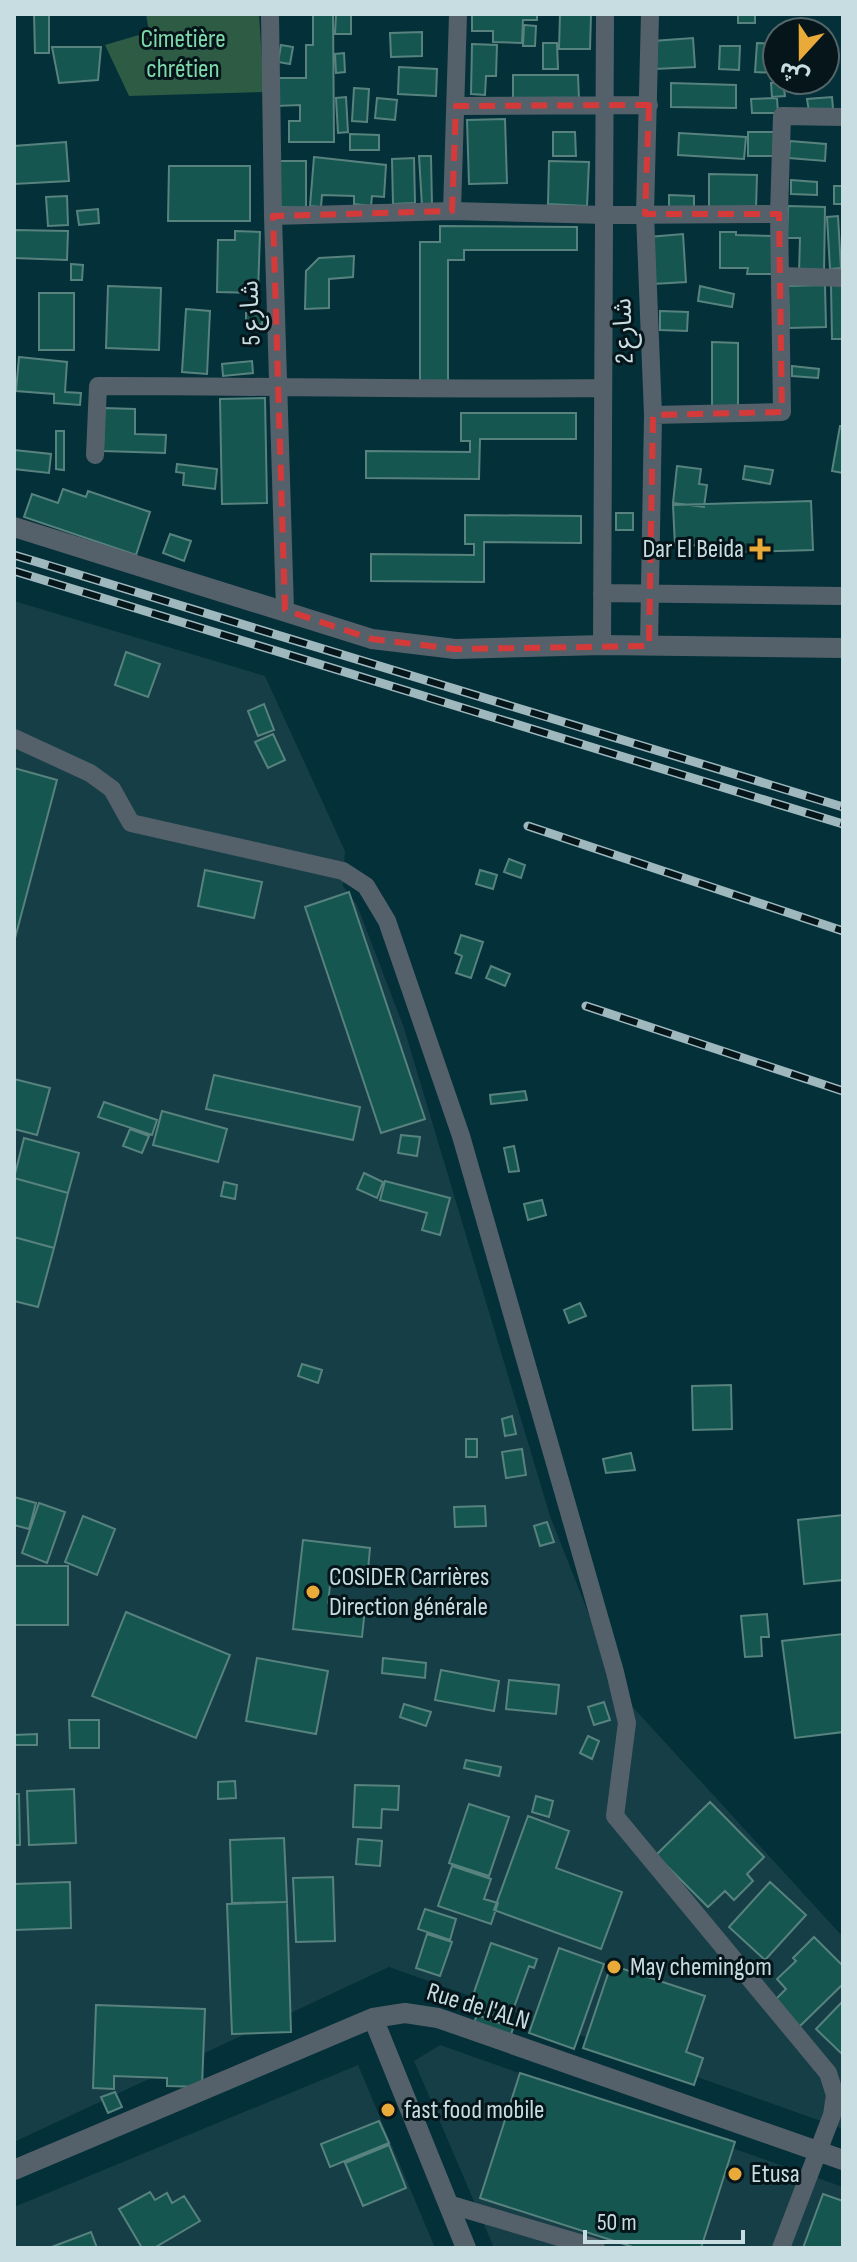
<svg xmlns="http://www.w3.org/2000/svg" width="857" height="2262" font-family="'Sofia Sans Condensed','Noto Sans Arabic',sans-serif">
  <rect width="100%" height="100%" fill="#043039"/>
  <path fill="#163e46" d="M14,601L265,676L345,851L343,886L357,905L404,1028L550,1516L620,1693L843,1937V2129L389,1967L14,2142Z
    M440,2045L843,2187V2248H494L414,2061Z
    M358,2065L435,2248H14V2207Z"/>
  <path fill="#2d5b44" d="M146,14H259L264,92L129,96L105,45L149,32Z"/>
  <path fill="#155651" stroke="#58827e" stroke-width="2" d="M34,14H49V53H35Z
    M313,14H333L334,142H289V121H300V105L276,106V78H306V45H313Z
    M336,14H351V34H335Z
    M472,14H537V20H523L522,43L493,42V31H472Z
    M560,14H591L590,49H559Z
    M738,14H755V23H738Z
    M524,25L536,26L535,46H523Z
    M422,32V56L391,57L390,33Z
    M693,38L695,67L655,69L653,41Z
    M543,43H557L558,69H543Z
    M757,43L777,44L776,73L755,72Z
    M472,44L497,45L496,76H486L485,95L471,94Z
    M281,45L293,47L290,64L278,62Z
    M720,46H740L739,70L719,69Z
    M52,47H101L98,80L59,83Z
    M344,53L345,72L336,73L335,54Z
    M399,67L437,69L436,96L398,94Z
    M513,75H578L579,100H513Z
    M783,82L785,96L772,97L771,83Z
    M671,83L736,85V108L671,107Z
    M354,88L369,89L367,122L352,121Z
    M346,97L348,132L338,133L336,98Z
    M832,97L833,109L809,112L807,99Z
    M377,98L397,100L395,120L375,118Z
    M777,98L778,113H752L751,99Z
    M505,119L507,183L469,184L467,120Z
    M553,132H575L576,156H553Z
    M748,132H777V156H748Z
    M679,133L746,137L744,159L678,155Z
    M350,134L379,135V150H350Z
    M790,141L826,144L825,161L789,158Z
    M66,142L69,181L14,184V146Z
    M419,156H431L432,206H422Z
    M314,157L386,165L384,197L372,196L371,206L354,204V196L322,195L321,207L310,206Z
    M414,158L415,203L393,204L392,159Z
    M273,161H306V208L273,207Z
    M549,161L589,162L587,206L548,204Z
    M169,166H250V221H168Z
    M709,174L757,175L756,208H709Z
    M791,180L817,182V195L791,194Z
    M834,186H843V204H834Z
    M669,195L694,196V213L669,212Z
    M67,196L68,225L48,226L46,197Z
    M788,206L825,207L824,274L799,273L800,238H787Z
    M98,209L99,223L79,225L77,211Z
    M838,216L841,268L830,269L827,217Z
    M440,226L577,227V250H464V260H448V383H420V242H440Z
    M14,230L68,231L67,260L14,258Z
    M235,231L260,232L258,293L217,292L218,240H235Z
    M720,232H736V235L774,236L773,274H747L748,268H720Z
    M683,234L686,282L653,284L649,237Z
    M354,256L353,277L329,279V308L305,309L306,271L319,258Z
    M71,264L83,265L82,280H71Z
    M843,284V339H832L831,285Z
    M825,285L826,327L789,328L788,286Z
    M108,286L161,288L159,350L106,348Z
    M700,286L734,294L732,307L698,301Z
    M39,293H74V350H39Z
    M186,309L210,311L207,374L182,372Z
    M660,311L688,312L687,331L660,330Z
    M262,312V324L246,325V313Z
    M712,342L738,343V410H712Z
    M19,357L67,362L65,392L81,393L80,405L54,403V394L16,391Z
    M252,361L253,373L223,376L222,364Z
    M792,366L819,369L818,378L792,376Z
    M265,398L267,503L222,504L220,399Z
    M104,408L135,409V434L166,435L165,453L103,451Z
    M461,413H576V439H480L479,479L366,478V451L470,452V441H461Z
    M840,426H843V473L832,471Z
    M56,431H64V470L56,469Z
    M14,450L51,454L49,473L14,469Z
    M177,464L217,469L215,489L183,485L184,473L176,472Z
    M677,466L701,469L699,484L707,485L704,507L673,503Z
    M745,466L773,470L770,484L743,479Z
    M63,489L86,497L88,491L150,512L136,555L24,517L32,494L58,503Z
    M811,501L813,550L706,553V545L675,546L673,505Z
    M616,513H633V530H616Z
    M465,515L581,516V543L484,542V582L371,581V554L474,555V544H465Z
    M170,534L191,541L184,561L163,553Z
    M126,652L160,664L148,697L115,685Z
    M264,704L274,730L258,736L248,711Z
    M273,734L285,760L268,768L255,742Z
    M14,768L57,780L14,942Z
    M509,859L525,865L521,878L504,872Z
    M205,870L262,882L254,918L198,906Z
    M480,870L497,875L493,889L476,884Z
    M349,892L425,1119L381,1133L305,907Z
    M461,935L483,942L471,978L456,973L462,956L455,953Z
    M491,966L510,974L505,986L486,978Z
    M214,1075L360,1107L353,1140L206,1109Z
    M14,1079L50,1088L37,1135L14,1129Z
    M525,1091L527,1100L491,1104L490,1095Z
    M104,1102L157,1120L152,1135L98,1117Z
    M162,1111L227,1129L218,1162L153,1145Z
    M130,1129L149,1136L142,1153L123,1146Z
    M401,1135L420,1137L417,1156L398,1153Z
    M24,1138L79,1153L68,1193L14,1178Z
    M514,1146L519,1171L509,1172L504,1148Z
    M364,1173L383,1182L377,1198L357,1189Z
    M14,1178L68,1193L54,1248L14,1237Z
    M385,1181L450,1198L440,1235L422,1230L427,1213L380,1200Z
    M224,1182L237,1185L235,1199L221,1196Z
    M542,1200L546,1215L528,1220L524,1204Z
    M14,1237L54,1248L38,1307L14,1301Z
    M580,1303L586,1316L569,1323L564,1310Z
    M302,1364L322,1370L318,1383L298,1376Z
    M731,1385L732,1429L693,1430L692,1386Z
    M512,1416L516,1434L505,1436L502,1419Z
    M466,1439H477V1457H466Z
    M522,1449L526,1475L506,1478L502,1452Z
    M631,1453L635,1470L606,1473L603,1459Z
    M14,1497L36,1503L29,1529L14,1525Z
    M39,1503L65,1512L47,1563L22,1553Z
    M485,1506L486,1526L455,1527L454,1507Z
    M843,1515V1580L804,1584L798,1520Z
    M83,1516L115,1529L97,1575L65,1562Z
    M547,1522L554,1542L540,1546L534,1526Z
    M303,1540L370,1548L367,1581L331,1577L328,1603L365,1608L362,1637L293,1629Z
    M14,1566H68V1625H14Z
    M126,1612L230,1655L196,1738L92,1696Z
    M767,1614L769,1637H761L762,1656L745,1657L741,1616Z
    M843,1634V1732L795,1738L782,1641Z
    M257,1658L328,1671L316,1734L246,1721Z
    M383,1658L426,1663L425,1678L382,1673Z
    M441,1670L499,1681L494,1711L435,1700Z
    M509,1680L559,1685L556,1714L506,1709Z
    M604,1702L610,1720L594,1725L588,1707Z
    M404,1704L431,1712L426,1726L400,1717Z
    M69,1720H99V1748H70Z
    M37,1734V1745H14V1735Z
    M588,1736L599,1741L592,1759L580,1753Z
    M466,1760L501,1767L499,1776L464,1768Z
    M235,1781L236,1798L218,1799V1782Z
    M355,1785L399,1786L398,1810L382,1809L381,1828L353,1827Z
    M74,1789L76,1843L29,1845L27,1791Z
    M14,1794H19L20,1845H14Z
    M536,1796L553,1801L549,1817L532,1812Z
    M710,1802L764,1857L747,1874L753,1881L734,1900L725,1891L708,1907L656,1855Z
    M469,1804L509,1817L489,1876L449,1863Z
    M528,1816L569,1831L556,1868L622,1892L601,1949L494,1910Z
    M284,1838L287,1902L232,1903L230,1840Z
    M358,1839L382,1841L380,1866L356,1864Z
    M452,1866L491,1879L484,1899L498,1903L491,1924L438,1906Z
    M333,1877L335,1941L296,1942L293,1878Z
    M70,1882L71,1928L14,1930V1884Z
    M770,1882L806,1915L765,1960L729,1927Z
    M287,1902L291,2032L232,2034L227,1904Z
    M425,1909L456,1919L450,1940L418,1929Z
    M427,1934L452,1942L440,1976L416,1968Z
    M814,1937L843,1966V1984L799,2027L774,2001L786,1989L777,1979L796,1961L793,1958Z
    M491,1943L537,1959L534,1968L529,1966L509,2021L469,2007Z
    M559,1948L604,1964L574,2049L529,2033Z
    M611,1965L705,1996L686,2052L703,2058L694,2085L583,2048Z
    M843,2001V2055L816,2029Z
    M96,2005L205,2009L202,2087L167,2086V2078L114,2076V2089L93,2088Z
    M477,2015L513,2028L510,2038L473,2025Z
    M520,2073L735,2142L701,2248H636L480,2198Z
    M115,2092L122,2107L108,2113L101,2097Z
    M379,2121L389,2143L330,2167L321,2144Z
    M389,2145L406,2188L363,2206L345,2163Z
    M150,2192L155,2200L167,2193L172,2203L184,2196L200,2221L154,2248H142L119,2209Z
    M823,2194L843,2201V2248H803Z
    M91,2232L97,2248H49Z"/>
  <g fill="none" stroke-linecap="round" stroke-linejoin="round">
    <path stroke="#55616a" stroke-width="18" d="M270,14L273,216L285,610
      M456,106L649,105
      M452,211L458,14
      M273,216L452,211L605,215L779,214
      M781,276L843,278
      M653,415L782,412L779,214L782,116L843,117
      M95,455L98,386C266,386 434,390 602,388
      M602,593L843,596
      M602,645L605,14
      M649,646L653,415L645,214L650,14
      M14,738L90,773L112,789L131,823L343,871L366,886L387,921L461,1136L615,1672L627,1723L615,1816L828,2073L835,2095L832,2115L781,2248
      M448,2204L596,2248"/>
    <path stroke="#55616a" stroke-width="20" d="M14,527L372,639L455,649L602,645L843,648
      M373,2018L466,2248
      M14,2170L373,2018L405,2013L438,2018L843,2160"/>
    <defs>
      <path id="rail" d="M14,555L843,807
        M14,571L843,824
        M528,826L843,931
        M586,1006L843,1091"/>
    </defs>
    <use href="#rail" stroke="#9fb8be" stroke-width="9"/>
    <use href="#rail" stroke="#051519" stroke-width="6" stroke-dasharray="18" stroke-linecap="butt"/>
  </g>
  <path fill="none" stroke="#d53a3b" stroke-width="6" stroke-dasharray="16 10" stroke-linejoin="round" d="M649,105L645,214H779L782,412L653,415L649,646L455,649L372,639L285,610L273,216L452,211L456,106Z"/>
  <g fill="#eaaa39" stroke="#051519" stroke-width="3">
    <path d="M756 537h8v8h8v8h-8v8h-8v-8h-8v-8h8z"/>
    <circle cx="313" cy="1592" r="8"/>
    <circle cx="614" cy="1967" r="8"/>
    <circle cx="388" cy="2110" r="8"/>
    <circle cx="735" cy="2174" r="8"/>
  </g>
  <g text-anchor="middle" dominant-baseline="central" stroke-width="6" stroke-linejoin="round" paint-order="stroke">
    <g font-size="26" fill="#7fd9ab" stroke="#051519">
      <text x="183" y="39">Cimetière<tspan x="183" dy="30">chrétien</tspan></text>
    </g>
    <g font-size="26" fill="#c8dde2" stroke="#051519">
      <text transform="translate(251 313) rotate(-92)">شارع 5</text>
      <text transform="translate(624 331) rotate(-92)">شارع 2</text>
      <text transform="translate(478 2007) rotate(17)">Rue de l'ALN</text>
    </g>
    <g font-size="26" fill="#c8dde2" stroke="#051519" text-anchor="start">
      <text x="744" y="549" text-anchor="end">Dar El Beida</text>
      <text x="329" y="1577">COSIDER Carrières<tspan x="329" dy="30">Direction générale</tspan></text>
      <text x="630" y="1967">May chemingom</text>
      <text x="404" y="2110">fast food mobile</text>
      <text x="751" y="2174">Etusa</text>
    </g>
  </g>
  <rect width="857" height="2262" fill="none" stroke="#c8dde2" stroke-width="32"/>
  <g transform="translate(801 56) rotate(201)"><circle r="38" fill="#051519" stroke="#536569" stroke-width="2"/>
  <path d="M0-6L14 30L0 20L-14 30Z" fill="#eaaa39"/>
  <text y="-12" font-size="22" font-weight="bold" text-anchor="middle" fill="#c8dde2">ش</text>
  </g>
  <path d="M585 2230v12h158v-12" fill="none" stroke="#c8dde2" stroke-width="4"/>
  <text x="597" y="2230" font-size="24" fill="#c8dde2" stroke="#051519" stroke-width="6" paint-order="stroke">50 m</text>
</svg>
